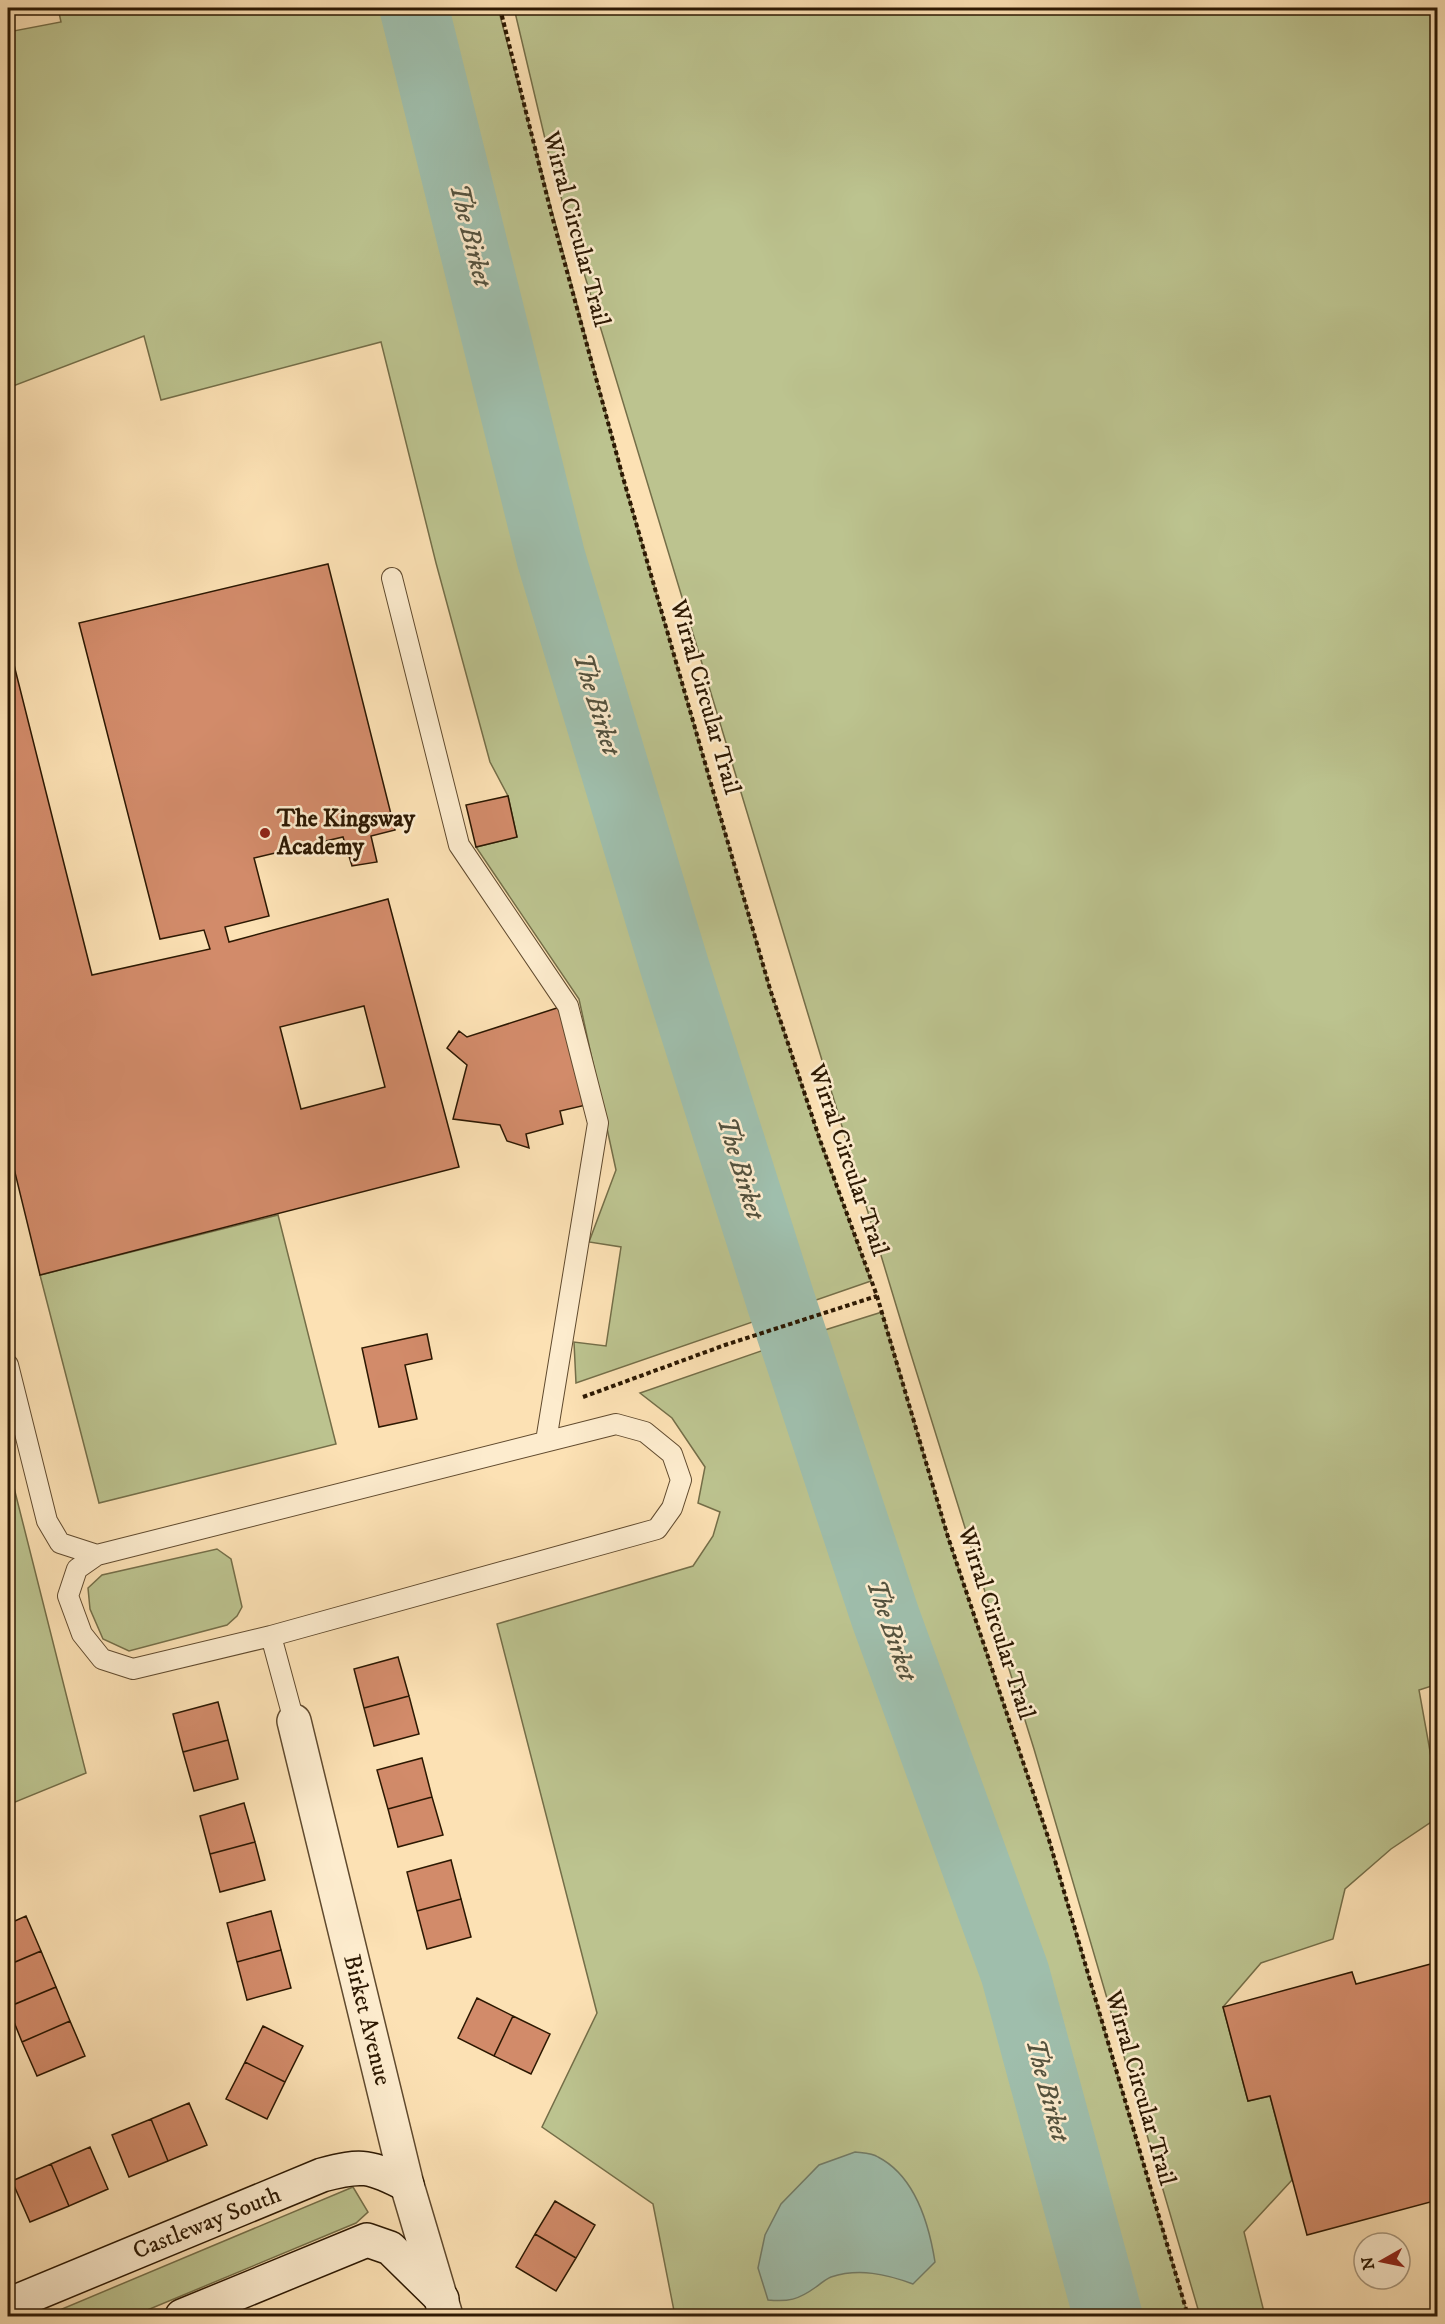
<svg xmlns="http://www.w3.org/2000/svg" width="1445" height="2324" font-family="'IM FELL DW Pica',serif">
  <rect width="100%" height="100%" fill="#fce1b4"/>
  <filter id="stains"><feTurbulence type="fractalNoise" baseFrequency=".00333" numOctaves="4"/><feColorMatrix values="0 0 0 0 .2 0 0 0 0 .09 0 0 0 0 .02 0 0 0 .5 -.17"/></filter>
  <radialGradient id="worn" r=".72"><stop offset=".6" stop-color="#630" stop-opacity="0"/><stop offset="1" stop-color="#630" stop-opacity=".3"/></radialGradient>
  <path fill="#bcc38f" stroke="#746e48" stroke-width="1.5" d="M58,8H414L551,558L667,939L415,8H498L622,474L770,989L820,1140L871,1281L576,1383L574,1342L606,1346L621,1247L589,1242L616,1170L579,999L476,847L517,837L508,796L490,762L436,563L381,342L161,400L144,336L8,388V32L61,22Z
    M514,8H1437L1438,1684L1419,1690L1437,1790V1818L1391,1849L1345,1889L1333,1939L1261,1963L1223,2007L1248,2101L1270,2096L1292,2180L1244,2232L1265,2316H1200L1034,1749L909,1348L551,164Z
    M278,1215L336,1444L99,1503L40,1275Z
    M882,1312L948,1537L1049,1840L1188,2316H675L653,2204L542,2127L597,2013L497,1624L693,1566L713,1536L720,1512L698,1503L705,1467L672,1418L640,1393L793,1340Z
    M8,1464L86,1773L8,1805Z
    M217,1549L231,1559L242,1607L237,1616L227,1625L129,1651L103,1639L90,1609L88,1588L102,1575Z
    M353,2187L368,2212L356,2223L133,2316H61L62,2309Z"/>
  <path fill="#9fbeac" stroke="#717c68" stroke-width="1.5" d="M855,2152C862,2153 872,2153 878,2157C915,2176 929,2224 935,2262L913,2284C886,2274 859,2268 831,2277C826,2279 820,2284 816,2287C798,2300 788,2302 768,2300L758,2268L765,2235L781,2204L819,2165Z"/>
  <g fill="none" stroke-linecap="round" stroke-linejoin="round">
    <path stroke="#9fbeac" stroke-width="69" d="M414,8L551,558L675,968L781,1302L885,1616L1015,1973L1108,2316"/>
  </g>
  <path fill="#d28b6a" stroke="#2c1802" stroke-width="1.5" fill-rule="evenodd" d="M328,564L395,830L371,836L377,862L352,866L343,837L254,858L269,916L225,927L229,942L388,899L459,1167L40,1275L8,1144V641L92,975L210,949L204,930L160,939L79,623ZM364,1006L385,1087L301,1109L280,1027Z
    M508,796L517,837L476,847L466,805Z
    M560,1007L586,1105L560,1111L563,1124L526,1134L529,1148L507,1141L500,1125L453,1119L467,1065L447,1048L459,1031L467,1037Z
    M427,1334L432,1359L405,1365L417,1419L379,1427L362,1348Z
    M398,1657L409,1696L364,1708L354,1669Z
    M409,1696L419,1734L374,1746L364,1708Z
    M218,1702L228,1740L183,1752L173,1714Z
    M228,1740L238,1779L194,1791L183,1752Z
    M422,1758L432,1797L388,1809L377,1770Z
    M432,1797L443,1835L398,1847L388,1809Z
    M244,1803L255,1842L210,1854L200,1816Z
    M255,1842L265,1880L220,1892L210,1854Z
    M451,1860L461,1899L417,1911L407,1872Z
    M461,1899L471,1937L427,1949L417,1911Z
    M271,1911L281,1950L237,1962L227,1923Z
    M26,1916L41,1951L8,1965V1924Z
    M281,1950L291,1988L247,2000L237,1962Z
    M41,1951L56,1987L8,2007V1965Z
    M1438,1962V2200L1307,2235L1270,2096L1248,2101L1223,2007L1352,1972L1356,1984Z
    M56,1987L70,2021L22,2042L8,2007Z
    M477,1998L513,2016L494,2056L458,2038Z
    M513,2016L550,2034L531,2074L494,2056Z
    M70,2021L85,2056L37,2076L22,2042Z
    M263,2026L303,2046L285,2082L245,2062Z
    M245,2062L285,2082L267,2119L226,2099Z
    M189,2103L207,2145L168,2161L151,2119Z
    M151,2119L168,2161L129,2177L112,2135Z
    M90,2147L108,2189L69,2206L51,2164Z
    M51,2164L69,2206L30,2222L12,2181Z
    M555,2201L595,2225L576,2258L535,2234Z
    M535,2234L576,2258L556,2291L516,2267Z"/>
  <g fill="none" stroke-linecap="round" stroke-linejoin="round">
    <defs>
      <path id="lane" d="M392,578L459,845L568,1006L598,1123L546,1441
        M8,1365L47,1521L60,1543L97,1555
        M271,1636L657,1529L672,1508L681,1480L672,1454L645,1432L616,1424L97,1555L77,1569L68,1596L82,1634L102,1659L133,1669L271,1636L294,1721"/>
      <path id="street" d="M294,1721L407,2185L446,2316"/>
      <path id="secondary" d="M8,2305L322,2175C362,2164 371,2166 407,2185
        M182,2316L367,2240L390,2248L442,2299"/>
    </defs>
    <use href="#lane" stroke="#604a2e" stroke-width="22"/>
    <use href="#street" stroke="#604a2e" stroke-width="36"/>
    <use href="#secondary" stroke="#2c1802" stroke-width="36"/>
    <path stroke="#2c1802" stroke-width="4" stroke-dasharray="4.5 3" stroke-linecap="butt" d="M500,8L552,216L622,474L770,989L820,1140L877,1296L948,1537L1049,1840L1188,2316
      M583,1397L725,1345L877,1296"/>
    <use href="#lane" stroke="#fdecce" stroke-width="20"/>
    <use href="#street" stroke="#fdecce" stroke-width="33"/>
    <use href="#secondary" stroke="#fdecce" stroke-width="33"/>
  </g>
  <circle fill="#8f2418" stroke="#fdecce" stroke-width="2" cx="265" cy="833" r="6"/>
  <g text-anchor="middle" dominant-baseline="central" stroke-width="5" stroke-linejoin="round" paint-order="stroke">
    <g font-size="24" fill="#2c1802" stroke="#fdecce">
      <text transform="translate(576 229) rotate(75)">Wirral Circular Trail</text>
      <text transform="translate(705 697) rotate(74)">Wirral Circular Trail</text>
      <text transform="translate(848 1160) rotate(71)">Wirral Circular Trail</text>
      <text transform="translate(996 1623) rotate(72)">Wirral Circular Trail</text>
      <text transform="translate(367 2020) rotate(76)">Birket Avenue</text>
      <text transform="translate(1140 2088) rotate(74)">Wirral Circular Trail</text>
      <text transform="translate(207 2223) rotate(-22)">Castleway South</text>
    </g>
    <g font-size="24" font-weight="bold" fill="#2c1802" stroke="#fdecce" text-anchor="start">
      <text x="277" y="819">The Kingsway<tspan x="277" dy="28">Academy</tspan></text>
    </g>
    <g font-size="26" font-style="italic" fill="#54523e" stroke="#fdecce">
      <text transform="translate(470 235) rotate(76)">The Birket</text>
      <text transform="translate(596 704) rotate(73)">The Birket</text>
      <text transform="translate(740 1168) rotate(73)">The Birket</text>
      <text transform="translate(891 1630) rotate(71)">The Birket</text>
      <text transform="translate(1047 2090) rotate(75)">The Birket</text>
    </g>
  </g>
  <rect width="1445" height="2324" fill="none" stroke="#fce1b4" stroke-width="30"/>
  <rect x="9" y="9" width="1427" height="2306" fill="none" stroke="#2c1802" stroke-width="3"/>
  <rect x="15" y="15" width="1415" height="2294" fill="none" stroke="#2c1802" stroke-width="1.5"/>
  <g transform="translate(1382 2261) rotate(261)"><circle r="28" fill="#fdecce" stroke="#a9977c" stroke-width="1.5"/>
  <path d="M0-4.5L10 22L0 15L-10 22Z" fill="#8f2418"/>
  <text y="-9" font-size="16" font-weight="bold" text-anchor="middle" fill="#2c1802">N</text>
  </g>
  <rect width="100%" height="100%" filter="url(#stains)"/>
  <rect width="100%" height="100%" fill="url(#worn)"/>
</svg>
